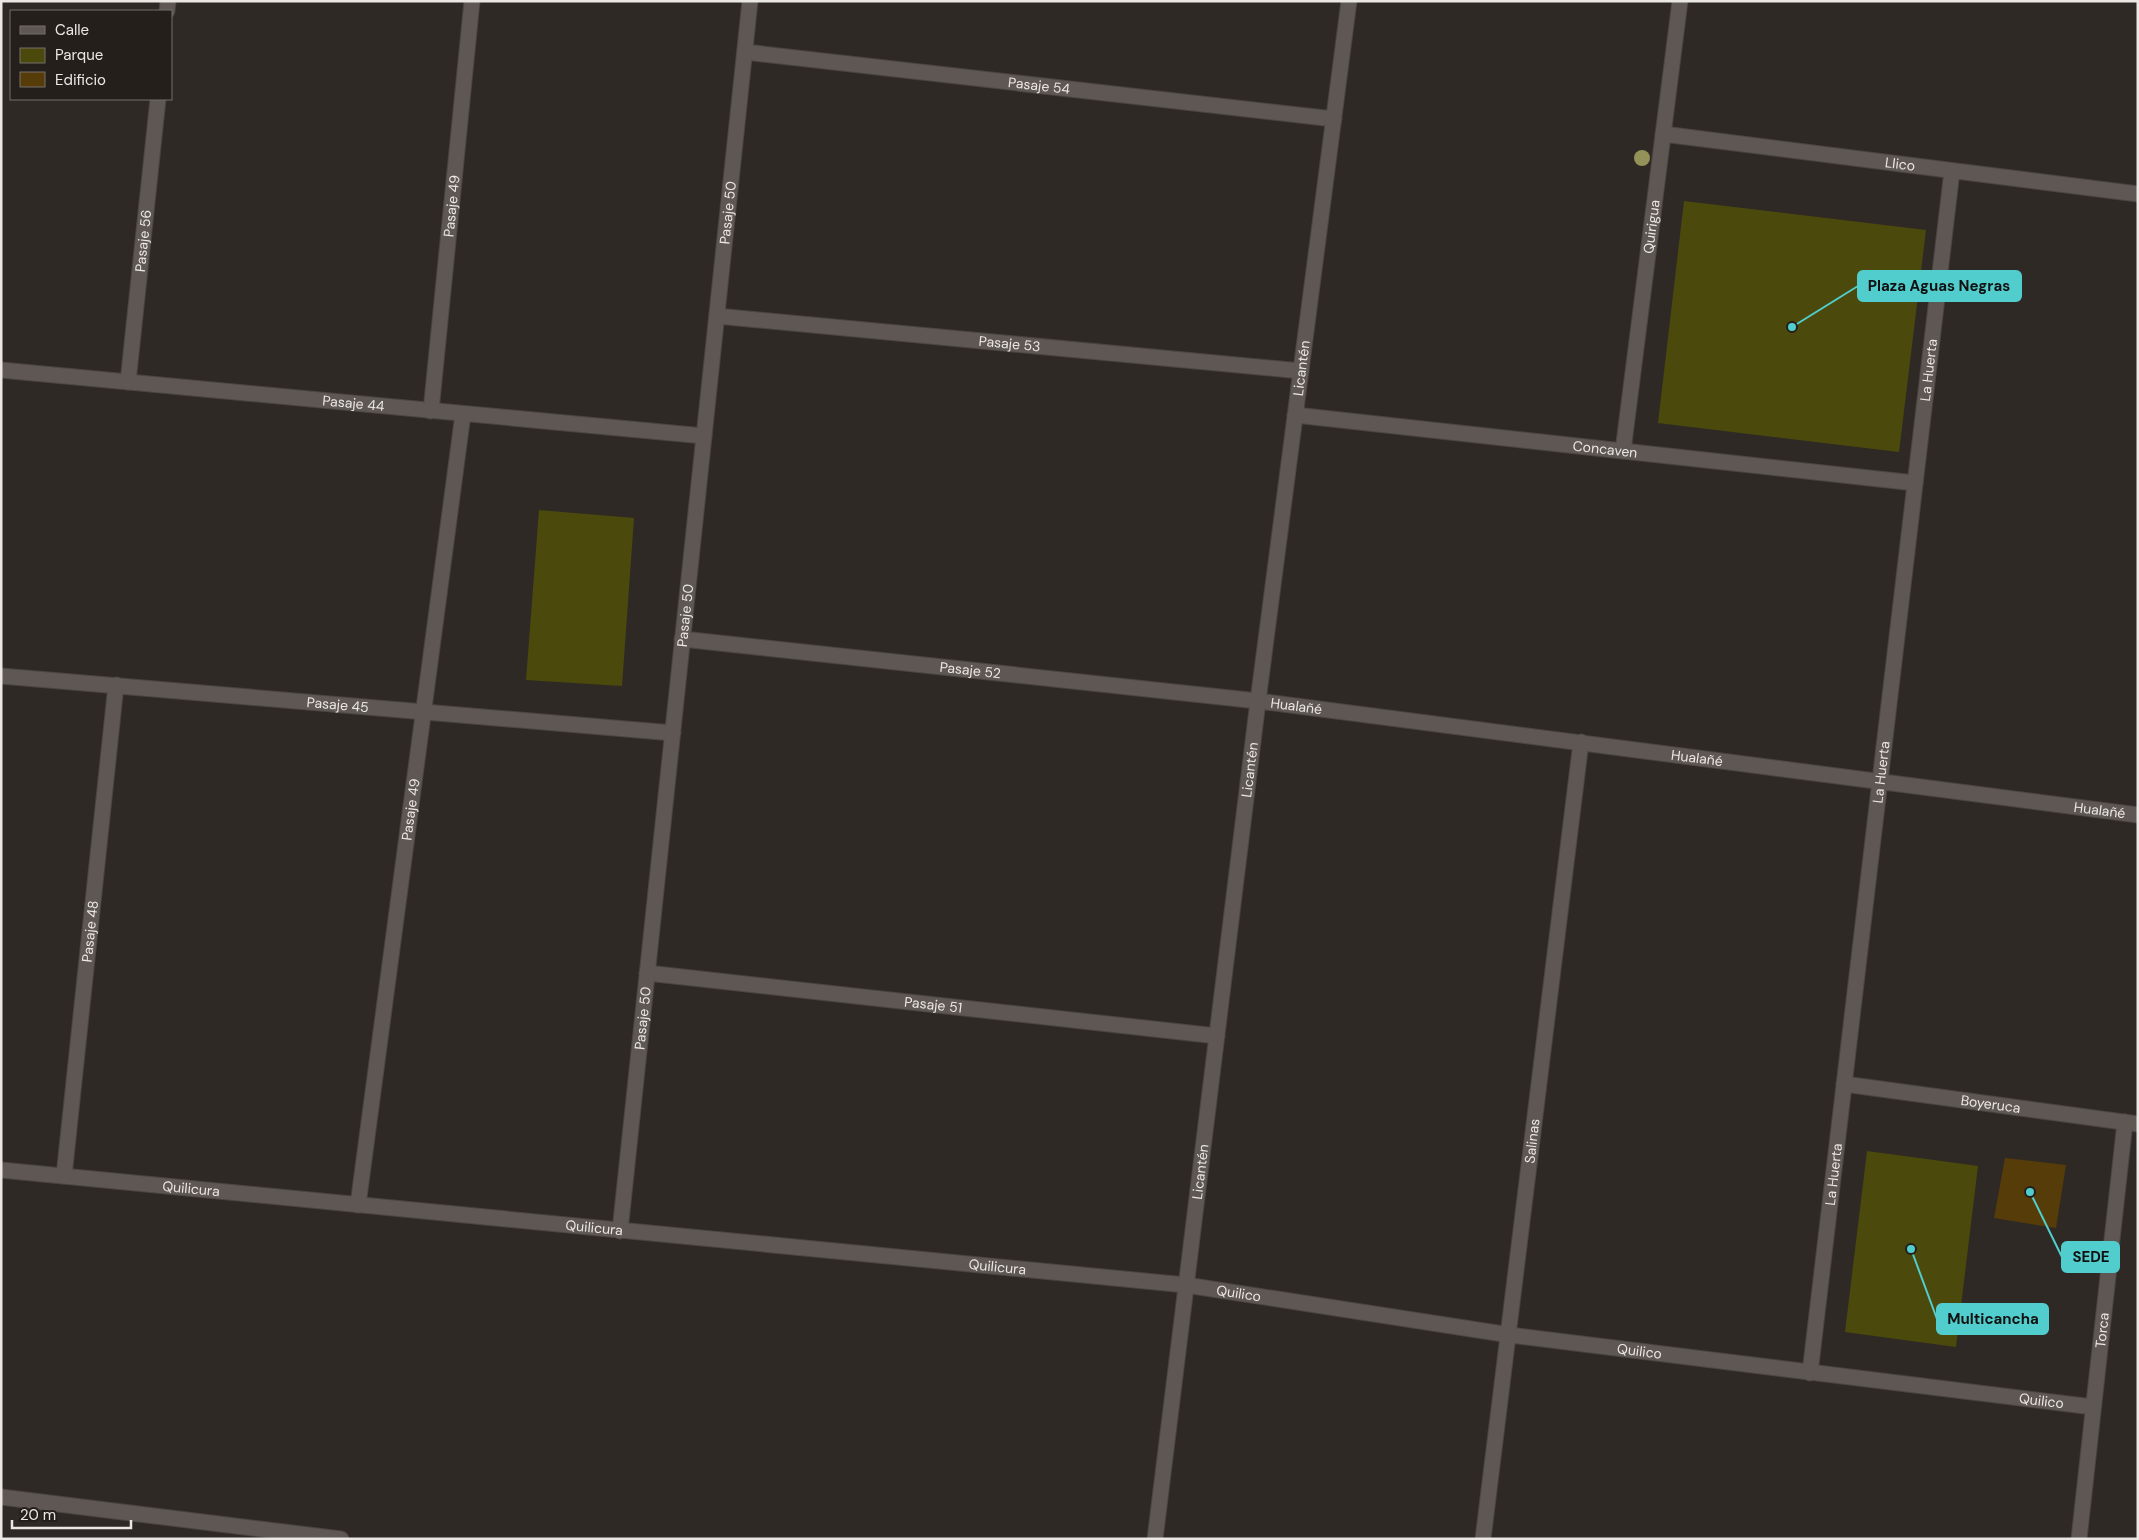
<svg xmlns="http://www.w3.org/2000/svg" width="2139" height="1540" font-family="'DM Sans',sans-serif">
  <rect width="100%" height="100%" fill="#2f2925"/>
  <path fill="#4b4a0c" d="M1684,201L1926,230L1899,452L1658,423Z
    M539,510L634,518L622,686L526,680Z
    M1867,1151L1978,1166L1956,1347L1845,1332Z"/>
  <path fill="#563c09" d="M2005,1158L2066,1165L2056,1228L1994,1218Z"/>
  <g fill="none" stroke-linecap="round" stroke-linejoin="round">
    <defs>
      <g id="street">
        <path d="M167,11L168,1"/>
        <path id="s1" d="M745,52L1334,119"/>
        <path id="s2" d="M1663,134L2138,194"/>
        <path id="s3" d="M717,316L1301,371"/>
        <path id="s4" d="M1,370L704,436"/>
        <path id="s5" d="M128,382L158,99"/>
        <path id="s6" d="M431,411L472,1"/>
        <path id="s7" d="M1295,415L1915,483"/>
        <path id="s8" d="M1623,451L1680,1"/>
        <path id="s9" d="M682,639L1258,701L2138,815"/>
        <path id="s10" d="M1,676L673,733"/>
        <path id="s11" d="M647,973L1217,1036"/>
        <path id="s12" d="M1844,1084L2138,1124"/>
        <path id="s13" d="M1,1170L1186,1285L1510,1335L2093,1407"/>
        <path id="s14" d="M64,1176L116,685"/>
        <path id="s15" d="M358,1205L463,414"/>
        <path id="s16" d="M620,1231L750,1"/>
        <path id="s17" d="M1810,1373L1952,171"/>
        <path d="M1,1497L341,1539"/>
        <path id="s18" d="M1155,1539L1258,701L1349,1"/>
        <path id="s19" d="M1483,1539L1581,742"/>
        <path id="s20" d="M2079,1539L2125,1122"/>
      </g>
    </defs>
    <use href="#street" stroke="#4a4442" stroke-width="17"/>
    <use href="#street" stroke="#5e5753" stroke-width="15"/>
  </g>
  <circle fill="#949159" cx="1642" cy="158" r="8"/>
  <g text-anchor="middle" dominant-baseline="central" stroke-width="5" stroke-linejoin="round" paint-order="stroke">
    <g font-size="14" fill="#ebe7e5" stroke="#251f1c">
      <text stroke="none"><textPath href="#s1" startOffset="296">Pasaje 54</textPath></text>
      <text stroke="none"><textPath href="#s2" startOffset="239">Llico</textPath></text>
      <text stroke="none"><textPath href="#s6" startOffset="206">Pasaje 49</textPath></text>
      <text stroke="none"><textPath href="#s16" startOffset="1024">Pasaje 50</textPath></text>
      <text stroke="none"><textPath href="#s8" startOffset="226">Quirigua</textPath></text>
      <text stroke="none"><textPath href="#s5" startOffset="142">Pasaje 56</textPath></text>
      <text stroke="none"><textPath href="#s3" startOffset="294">Pasaje 53</textPath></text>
      <text stroke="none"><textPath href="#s18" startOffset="1180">Licantén</textPath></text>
      <text stroke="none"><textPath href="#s17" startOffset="1010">La Huerta</textPath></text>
      <text stroke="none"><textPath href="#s4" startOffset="354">Pasaje 44</textPath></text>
      <text stroke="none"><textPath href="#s7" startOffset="312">Concaven</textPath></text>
      <text stroke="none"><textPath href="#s16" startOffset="619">Pasaje 50</textPath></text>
      <text stroke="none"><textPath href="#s9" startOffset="290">Pasaje 52</textPath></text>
      <text stroke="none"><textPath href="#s10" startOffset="338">Pasaje 45</textPath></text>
      <text stroke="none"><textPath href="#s9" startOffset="618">Hualañé</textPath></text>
      <text stroke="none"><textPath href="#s9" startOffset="1022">Hualañé</textPath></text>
      <text stroke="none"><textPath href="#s18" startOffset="775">Licantén</textPath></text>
      <text stroke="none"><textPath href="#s17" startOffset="605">La Huerta</textPath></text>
      <text stroke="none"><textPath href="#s15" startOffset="399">Pasaje 49</textPath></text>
      <text stroke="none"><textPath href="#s9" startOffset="1428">Hualañé</textPath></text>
      <text stroke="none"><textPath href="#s14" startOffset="246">Pasaje 48</textPath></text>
      <text stroke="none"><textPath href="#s11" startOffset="288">Pasaje 51</textPath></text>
      <text stroke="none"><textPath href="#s16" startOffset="214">Pasaje 50</textPath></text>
      <text stroke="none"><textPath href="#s12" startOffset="148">Boyeruca</textPath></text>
      <text stroke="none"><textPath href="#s19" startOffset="401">Salinas</textPath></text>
      <text stroke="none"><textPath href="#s18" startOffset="370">Licantén</textPath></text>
      <text stroke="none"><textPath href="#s17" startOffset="200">La Huerta</textPath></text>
      <text stroke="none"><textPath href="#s13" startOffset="191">Quilicura</textPath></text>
      <text stroke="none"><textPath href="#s13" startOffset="596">Quilicura</textPath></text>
      <text stroke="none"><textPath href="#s13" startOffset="1001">Quilicura</textPath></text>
      <text stroke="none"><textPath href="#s13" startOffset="1244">Quilico</textPath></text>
      <text stroke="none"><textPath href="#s20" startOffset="210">Torca</textPath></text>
      <text stroke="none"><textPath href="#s13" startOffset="1649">Quilico</textPath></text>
      <text stroke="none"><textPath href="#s13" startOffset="2054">Quilico</textPath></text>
    </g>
  </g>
  <path fill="none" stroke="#52cdcd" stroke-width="2" d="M1792 327L1858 286M2030 1192L2062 1257M1911 1249L1937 1319"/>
  <g fill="#52cdcd" stroke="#251f1c" stroke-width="2">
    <circle cx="1792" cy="327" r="5"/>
    <circle cx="2030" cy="1192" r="5"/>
    <circle cx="1911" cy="1249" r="5"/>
  </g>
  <g fill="#52cdcd" stroke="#52cdcd" stroke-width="2">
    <rect x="1858" y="271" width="163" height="30" rx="5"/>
    <rect x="2062" y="1242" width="57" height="30" rx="5"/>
    <rect x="1937" y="1304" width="111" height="30" rx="5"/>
  </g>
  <g font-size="15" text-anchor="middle" font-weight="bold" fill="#111">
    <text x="1939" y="291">Plaza Aguas Negras</text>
    <text x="2091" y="1262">SEDE</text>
    <text x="1993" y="1324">Multicancha</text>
  </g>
  <rect width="2139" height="1540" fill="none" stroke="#ebe7e5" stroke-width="5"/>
  <rect x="10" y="10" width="162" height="90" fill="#251f1c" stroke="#746f6c"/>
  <rect x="20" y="26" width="25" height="8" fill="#5e5753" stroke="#746f6c"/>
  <text x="55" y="35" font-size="15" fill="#ebe7e5">Calle</text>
  <rect x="20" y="48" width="25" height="15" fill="#4b4a0c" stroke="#746f6c"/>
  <text x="55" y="60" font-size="15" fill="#ebe7e5">Parque</text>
  <rect x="20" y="72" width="25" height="15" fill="#563c09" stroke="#746f6c"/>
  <text x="55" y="85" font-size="15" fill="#ebe7e5">Edificio</text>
  <path d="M12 1520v8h119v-8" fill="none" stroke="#ebe7e5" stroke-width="2.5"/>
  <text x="20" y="1520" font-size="15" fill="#ebe7e5" stroke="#251f1c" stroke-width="4" paint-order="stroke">20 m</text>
</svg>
